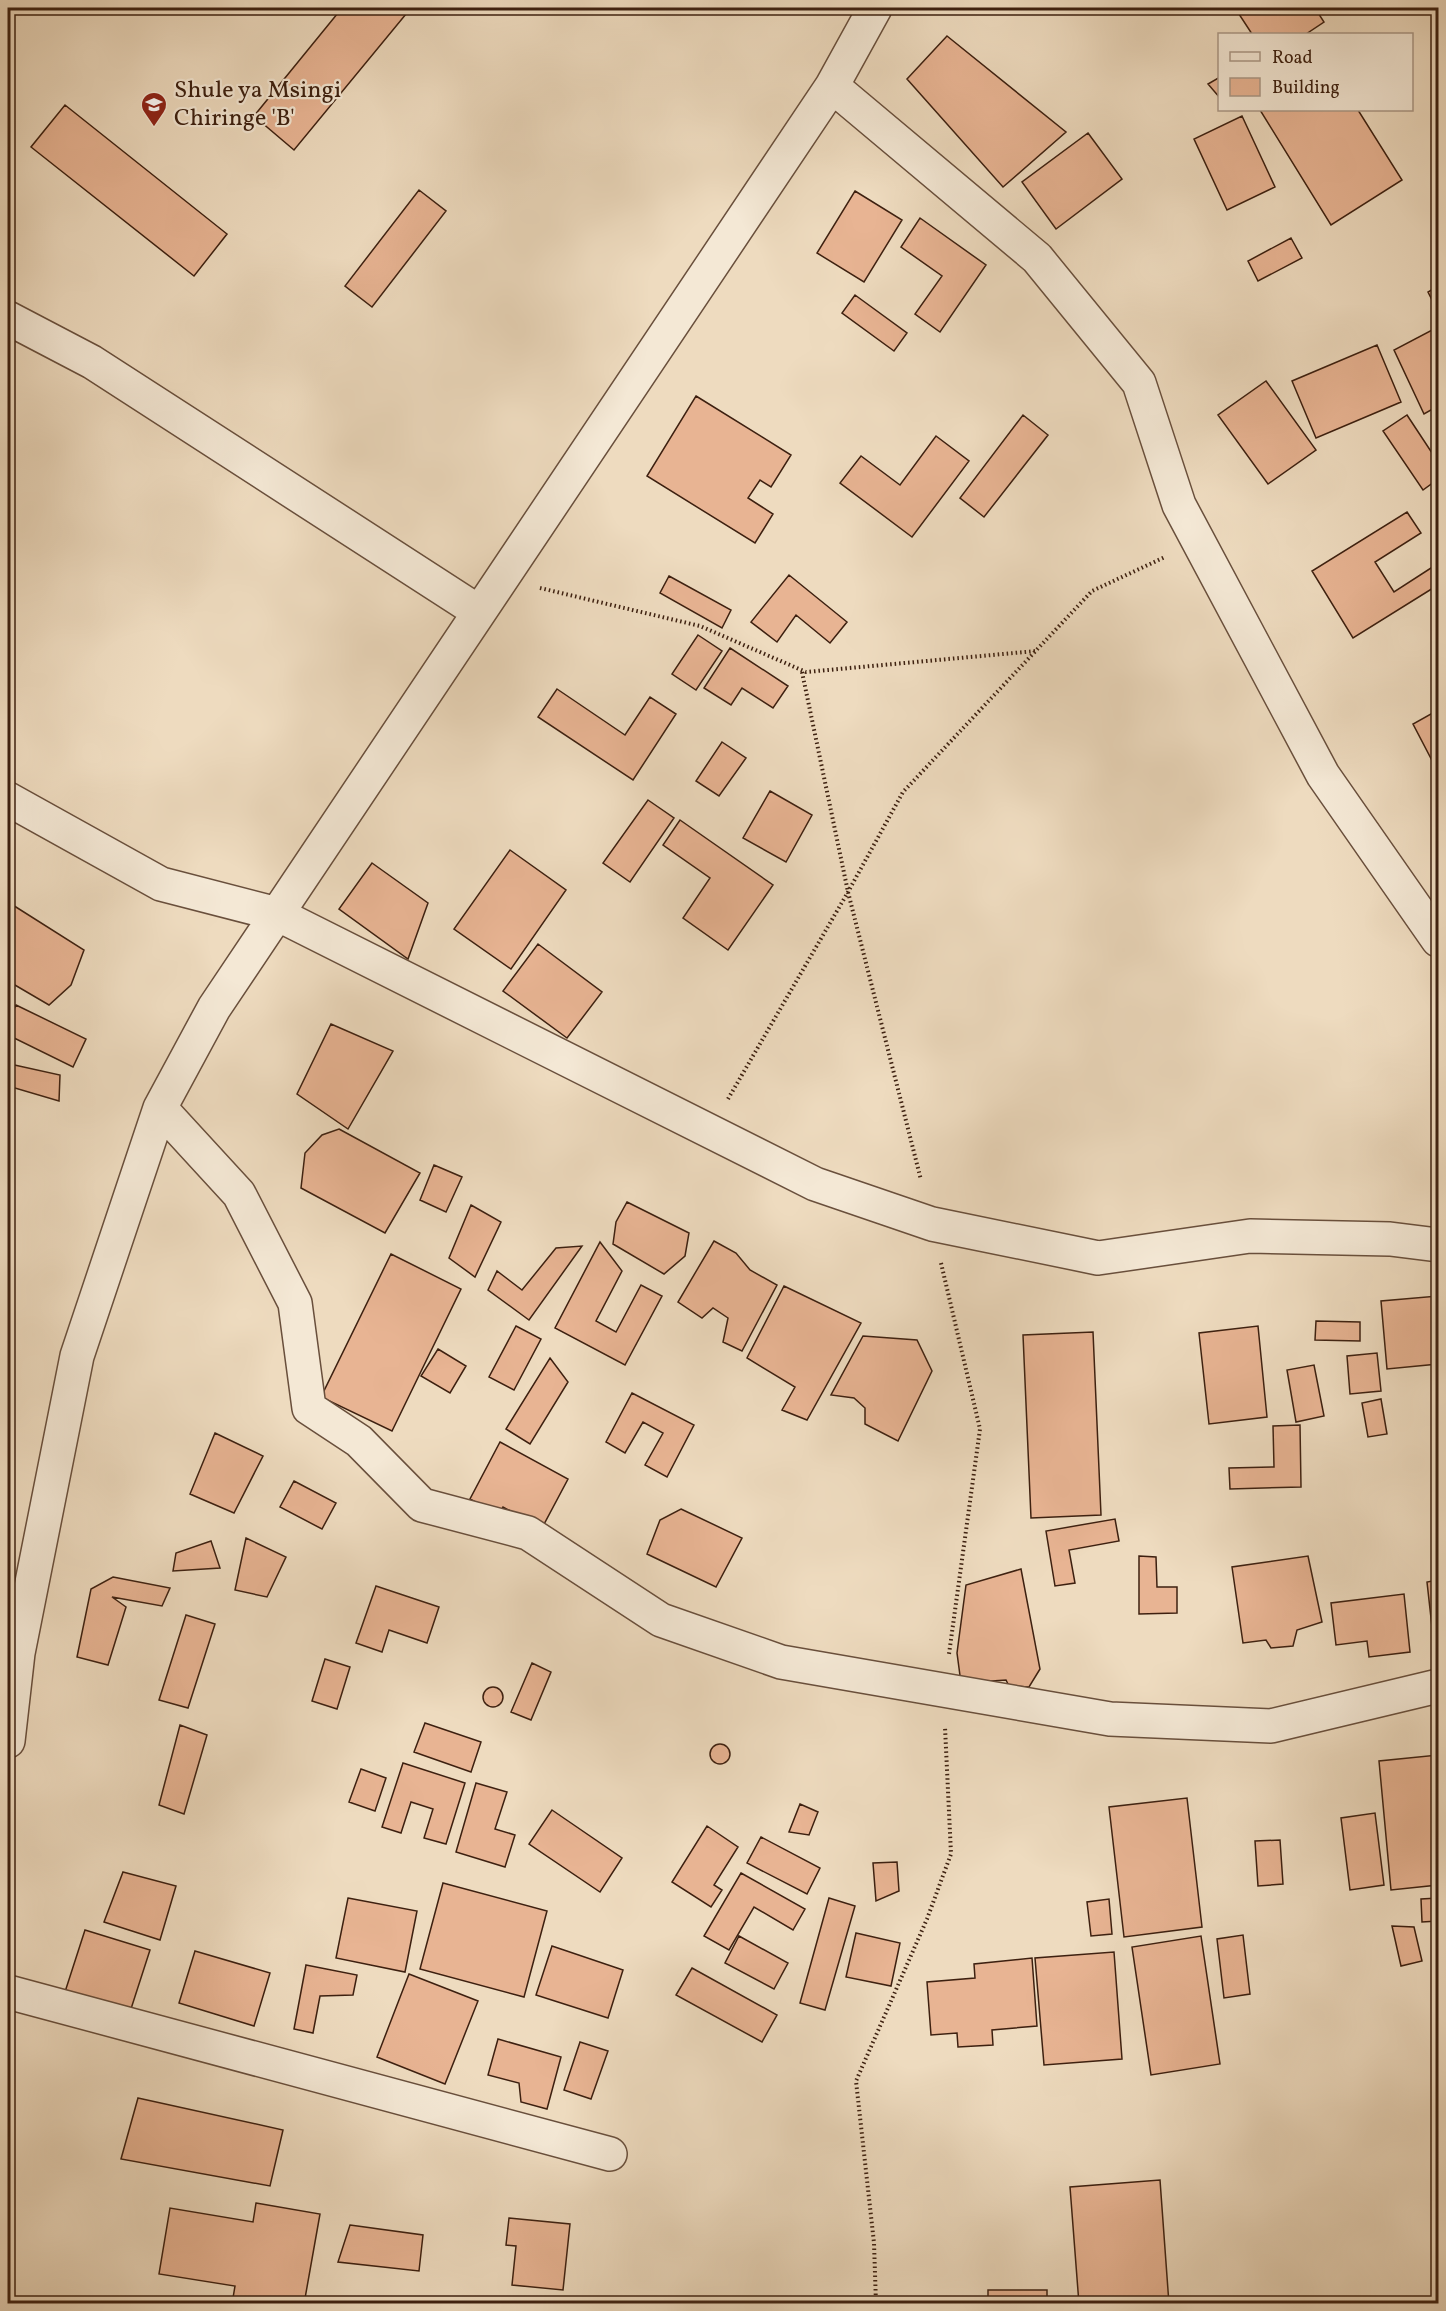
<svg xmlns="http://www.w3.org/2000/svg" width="1446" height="2311" font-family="Vollkorn,serif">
  <rect width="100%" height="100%" fill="#eedbbf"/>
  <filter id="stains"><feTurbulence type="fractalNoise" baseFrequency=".00333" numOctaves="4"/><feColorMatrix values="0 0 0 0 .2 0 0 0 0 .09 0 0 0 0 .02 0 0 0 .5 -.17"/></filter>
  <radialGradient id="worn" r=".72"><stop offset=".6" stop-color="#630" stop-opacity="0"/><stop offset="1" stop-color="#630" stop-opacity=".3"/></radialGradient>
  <path fill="#e8b493" stroke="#3d2010" stroke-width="1.5" d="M342,8H411L294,150L254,116Z
    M342,8H411L294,150L254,116Z
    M1235,8H1315L1324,22L1306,34H1252Z
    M947,36L1066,132L1003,187L907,79Z
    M1220,77V98L1208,84Z
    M65,105L227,234L194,276L31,147Z
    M65,105L227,234L194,276L31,147Z
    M1260,110H1358L1402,180L1331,225Z
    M1242,116L1275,187L1227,210L1194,139Z
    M1088,133L1122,179L1056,229L1022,182Z
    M419,190L446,211L372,307L345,286Z
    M855,191L902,220L864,282L817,253Z
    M920,218L986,265L940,332L915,314L942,276L901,247Z
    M1291,238L1302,258L1258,281L1248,261Z
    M1438,286V312L1428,292Z
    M855,295L907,333L894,351L842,313Z
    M1434,329L1438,338V406L1424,414L1394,350Z
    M1377,345L1401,402L1316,438L1292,381Z
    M1266,381L1316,450L1268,484L1218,415Z
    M696,396L791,455L771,487L760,480L748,498L773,514L755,543L647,476Z
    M1023,415L1048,435L984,517L960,498Z
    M1407,415L1438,462V479L1423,490L1383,431Z
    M936,436L969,461L912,537L840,483L861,456L900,485Z
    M1407,512L1421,533L1375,562L1394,592L1431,568L1438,574V585L1353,638L1312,571Z
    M789,575L847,622L830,643L796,615L777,642L751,622Z
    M669,576L731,610L722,628L660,593Z
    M698,635L722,651L696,690L672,674Z
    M730,648L788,686L773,708L742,688L731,705L704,688Z
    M557,689L625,735L650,697L676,714L633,780L538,717Z
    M1438,710V772L1413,724Z
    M722,742L746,758L719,796L696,781Z
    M770,791L812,815L786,862L743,838Z
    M648,800L674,818L630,882L603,863Z
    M680,820L773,885L728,950L683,918L710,878L663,845Z
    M510,850L566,890L511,969L454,929Z
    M372,863L428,903L408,959L339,909Z
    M8,902L84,950L71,985L49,1005L8,981Z
    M538,944L602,992L567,1038L503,991Z
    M16,1005L86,1039L73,1067L8,1035V1022Z
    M331,1024L393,1051L348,1129L297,1094Z
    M10,1064L60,1075L59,1101L8,1086Z
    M339,1129L420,1173L385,1233L301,1188L305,1153L322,1135Z
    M434,1165L462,1177L446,1212L420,1200Z
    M627,1202L689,1233L685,1256L664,1274L613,1244L616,1222Z
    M471,1205L501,1222L475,1277L449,1258Z
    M714,1241L736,1253L750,1270L777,1285L742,1351L723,1342L728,1318L713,1308L702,1318L678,1302Z
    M600,1242L622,1271L596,1321L616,1332L641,1285L662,1296L625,1365L555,1328Z
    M582,1246L529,1320L488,1290L497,1271L522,1290L556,1248Z
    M391,1254L461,1289L392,1431L321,1397Z
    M784,1286L861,1323L807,1420L782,1410L795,1387L747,1358Z
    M1438,1296V1364L1387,1369L1381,1301Z
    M1316,1321L1360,1322V1341L1315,1340Z
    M516,1326L541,1339L514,1390L489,1377Z
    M1258,1326L1267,1417L1209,1424L1199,1333Z
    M1093,1332L1101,1515L1031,1518L1023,1335Z
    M863,1336L917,1340L932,1371L898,1441L865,1424V1408L854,1398L831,1395Z
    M438,1349L466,1366L450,1393L421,1376Z
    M1377,1353L1381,1391L1350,1394L1347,1356Z
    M550,1358L568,1382L530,1444L506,1429Z
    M1314,1365L1324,1416L1296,1422L1287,1370Z
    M632,1393L694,1425L667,1477L645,1465L663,1433L643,1422L625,1453L606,1442Z
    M1381,1399L1387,1434L1368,1437L1362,1403Z
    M1300,1425L1301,1487L1230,1489L1229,1468L1274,1467L1273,1426Z
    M215,1433L263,1456L234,1513L190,1494Z
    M500,1442L568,1479L542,1528L503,1507L499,1515L470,1499Z
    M294,1481L336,1503L322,1529L280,1507Z
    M681,1509L742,1538L716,1587L647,1554L660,1520Z
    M1115,1519L1119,1541L1069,1550L1075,1583L1055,1586L1046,1531Z
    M246,1538L286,1557L267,1597L235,1590Z
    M211,1541L220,1568L173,1571L176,1553Z
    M1139,1556L1156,1557L1157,1587H1177V1613L1139,1614Z
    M1308,1556L1322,1622L1297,1630L1293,1646L1271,1648L1266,1640L1243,1643L1232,1567Z
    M1021,1569L1040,1669L1029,1687L1009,1686L1006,1680L961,1683L957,1653L966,1585Z
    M113,1577L170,1588L162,1606L112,1597L126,1607L108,1665L77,1657L91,1589Z
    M1438,1580V1635L1433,1636L1427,1582Z
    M376,1586L439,1607L427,1643L389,1630L382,1652L356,1643Z
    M1404,1594L1410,1652L1369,1657L1367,1641L1336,1645L1331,1603Z
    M186,1615L215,1624L188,1708L159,1700Z
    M325,1659L350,1667L337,1709L312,1701Z
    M532,1663L551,1672L531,1720L511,1712Z
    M483 1697a10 10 0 1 1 20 0a10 10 0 1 1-20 0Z
    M425,1723L481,1742L471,1772L414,1752Z
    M180,1725L207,1735L184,1814L159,1805Z
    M710 1754a10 10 0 1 1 20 0a10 10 0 1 1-20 0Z
    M1438,1755V1885L1391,1890L1379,1761Z
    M403,1763L465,1783L446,1844L424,1838L433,1809L411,1802L401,1833L382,1827Z
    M361,1769L386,1778L375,1811L349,1802Z
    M476,1783L507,1792L495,1829L515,1835L505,1867L456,1852Z
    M1187,1798L1202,1927L1124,1937L1109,1807Z
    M800,1804L818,1812L809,1835L789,1832Z
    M552,1810L622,1858L600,1892L529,1844Z
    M1375,1813L1384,1885L1350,1890L1341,1818Z
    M707,1826L738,1847L714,1885L722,1890L711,1907L672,1882Z
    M761,1837L820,1868L807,1894L747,1863Z
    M1280,1840L1283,1884L1258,1886L1255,1841Z
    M897,1862L899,1891L876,1901L873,1863Z
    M123,1872L176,1886L160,1940L104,1922Z
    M741,1873L805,1909L793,1930L754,1907L729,1950L704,1936Z
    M443,1883L547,1911L524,1997L420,1969Z
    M348,1898L417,1911L405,1972L336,1958Z
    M829,1898L855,1906L825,2010L800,2003Z
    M1438,1898V1921L1422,1922L1421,1899Z
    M1109,1899L1112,1934L1091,1936L1087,1902Z
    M1392,1926L1414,1927L1422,1961L1401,1966Z
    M85,1930L150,1950L129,2015L64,1995Z
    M856,1933L900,1943L891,1986L846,1977Z
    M1243,1935L1250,1994L1224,1998L1217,1939Z
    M739,1936L788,1963L774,1989L725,1963Z
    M1201,1936L1220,2064L1151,2075L1132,1947Z
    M552,1946L623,1970L608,2018L536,1995Z
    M195,1951L270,1973L254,2026L179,2003Z
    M1114,1952L1122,2059L1044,2065L1035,1958Z
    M1032,1958L1037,2026L992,2030L993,2045L958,2047L957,2033L931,2035L927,1982L975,1978L974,1964Z
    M306,1965L357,1975L353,1995L320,1996L313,2033L294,2029Z
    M692,1968L777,2015L762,2042L676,1995Z
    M409,1974L478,2001L445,2084L377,2057Z
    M498,2039L561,2057L547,2109L521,2102L519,2083L488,2075Z
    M580,2042L608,2051L591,2099L564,2090Z
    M138,2098L283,2130L270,2186L121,2159Z
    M1160,2180L1169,2304H1079L1070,2187Z
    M256,2203L320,2214L304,2304H232L235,2286L159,2274L170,2208L253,2222Z
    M509,2218L570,2224L563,2290L512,2285L516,2246L506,2245Z
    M350,2225L423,2235L419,2271L338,2262Z
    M988,2290H1047V2304H988Z"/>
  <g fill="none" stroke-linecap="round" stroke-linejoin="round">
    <defs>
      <path id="street" d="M832,86L1037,258L1139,383L1179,505L1323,775L1438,940
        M8,318L92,362L479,612
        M8,799L161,884L277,914L815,1184L932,1224L1098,1258L1250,1236L1390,1239L1438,1245
        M160,1108L239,1194L295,1303L309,1408L359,1441L422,1505L528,1533L661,1620L781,1662L1110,1719L1271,1726L1438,1686
        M8,1741L18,1653L77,1356L160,1108L214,1008L832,86L875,8
        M8,1992L610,2154"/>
    </defs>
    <use href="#street" stroke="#694f3c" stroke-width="36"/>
    <path stroke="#3d2010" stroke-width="4" stroke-dasharray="1.5 3" stroke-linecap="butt" d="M540,588L700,626L806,672L1036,651
      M802,672L848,892L921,1180
      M728,1099L848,892L903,792L1092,591L1165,557
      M941,1263L980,1429L949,1654
      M876,2304L874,2243L856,2081L927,1919L951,1854L945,1727"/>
    <use href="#street" stroke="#f4e8d5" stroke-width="33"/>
  </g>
  <defs>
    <symbol id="school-pin" viewBox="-11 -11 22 30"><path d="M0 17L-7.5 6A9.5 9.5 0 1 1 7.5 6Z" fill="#8f2418" stroke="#f4e8d5"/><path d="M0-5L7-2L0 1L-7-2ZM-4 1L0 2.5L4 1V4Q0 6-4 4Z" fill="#fff"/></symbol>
  </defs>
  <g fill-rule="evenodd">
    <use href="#school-pin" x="139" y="90" width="30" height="40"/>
  </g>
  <g text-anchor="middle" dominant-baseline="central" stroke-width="4.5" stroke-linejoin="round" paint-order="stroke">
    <g font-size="24" fill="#3d2010" stroke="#f4e8d5" text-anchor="start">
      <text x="174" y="91">Shule ya Msingi<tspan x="174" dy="28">Chiringe 'B'</tspan></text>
    </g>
  </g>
  <rect width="1446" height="2311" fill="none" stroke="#eedbbf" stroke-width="30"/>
  <rect x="9" y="9" width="1428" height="2293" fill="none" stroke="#3d2010" stroke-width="3"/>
  <rect x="15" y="15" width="1416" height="2281" fill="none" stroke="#3d2010" stroke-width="1.5"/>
  <rect x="1218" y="33" width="195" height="78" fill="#f4e8d5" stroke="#ab9886" stroke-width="1.5"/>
  <rect x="1230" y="52" width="30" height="9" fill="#f4e8d5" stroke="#ab9886" stroke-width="1.5"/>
  <text x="1272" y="63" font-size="18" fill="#3d2010">Road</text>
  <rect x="1230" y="78" width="30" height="18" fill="#e8b493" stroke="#ab9886" stroke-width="1.5"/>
  <text x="1272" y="93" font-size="18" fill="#3d2010">Building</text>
  <rect width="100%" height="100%" filter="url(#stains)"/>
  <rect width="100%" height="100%" fill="url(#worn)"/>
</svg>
